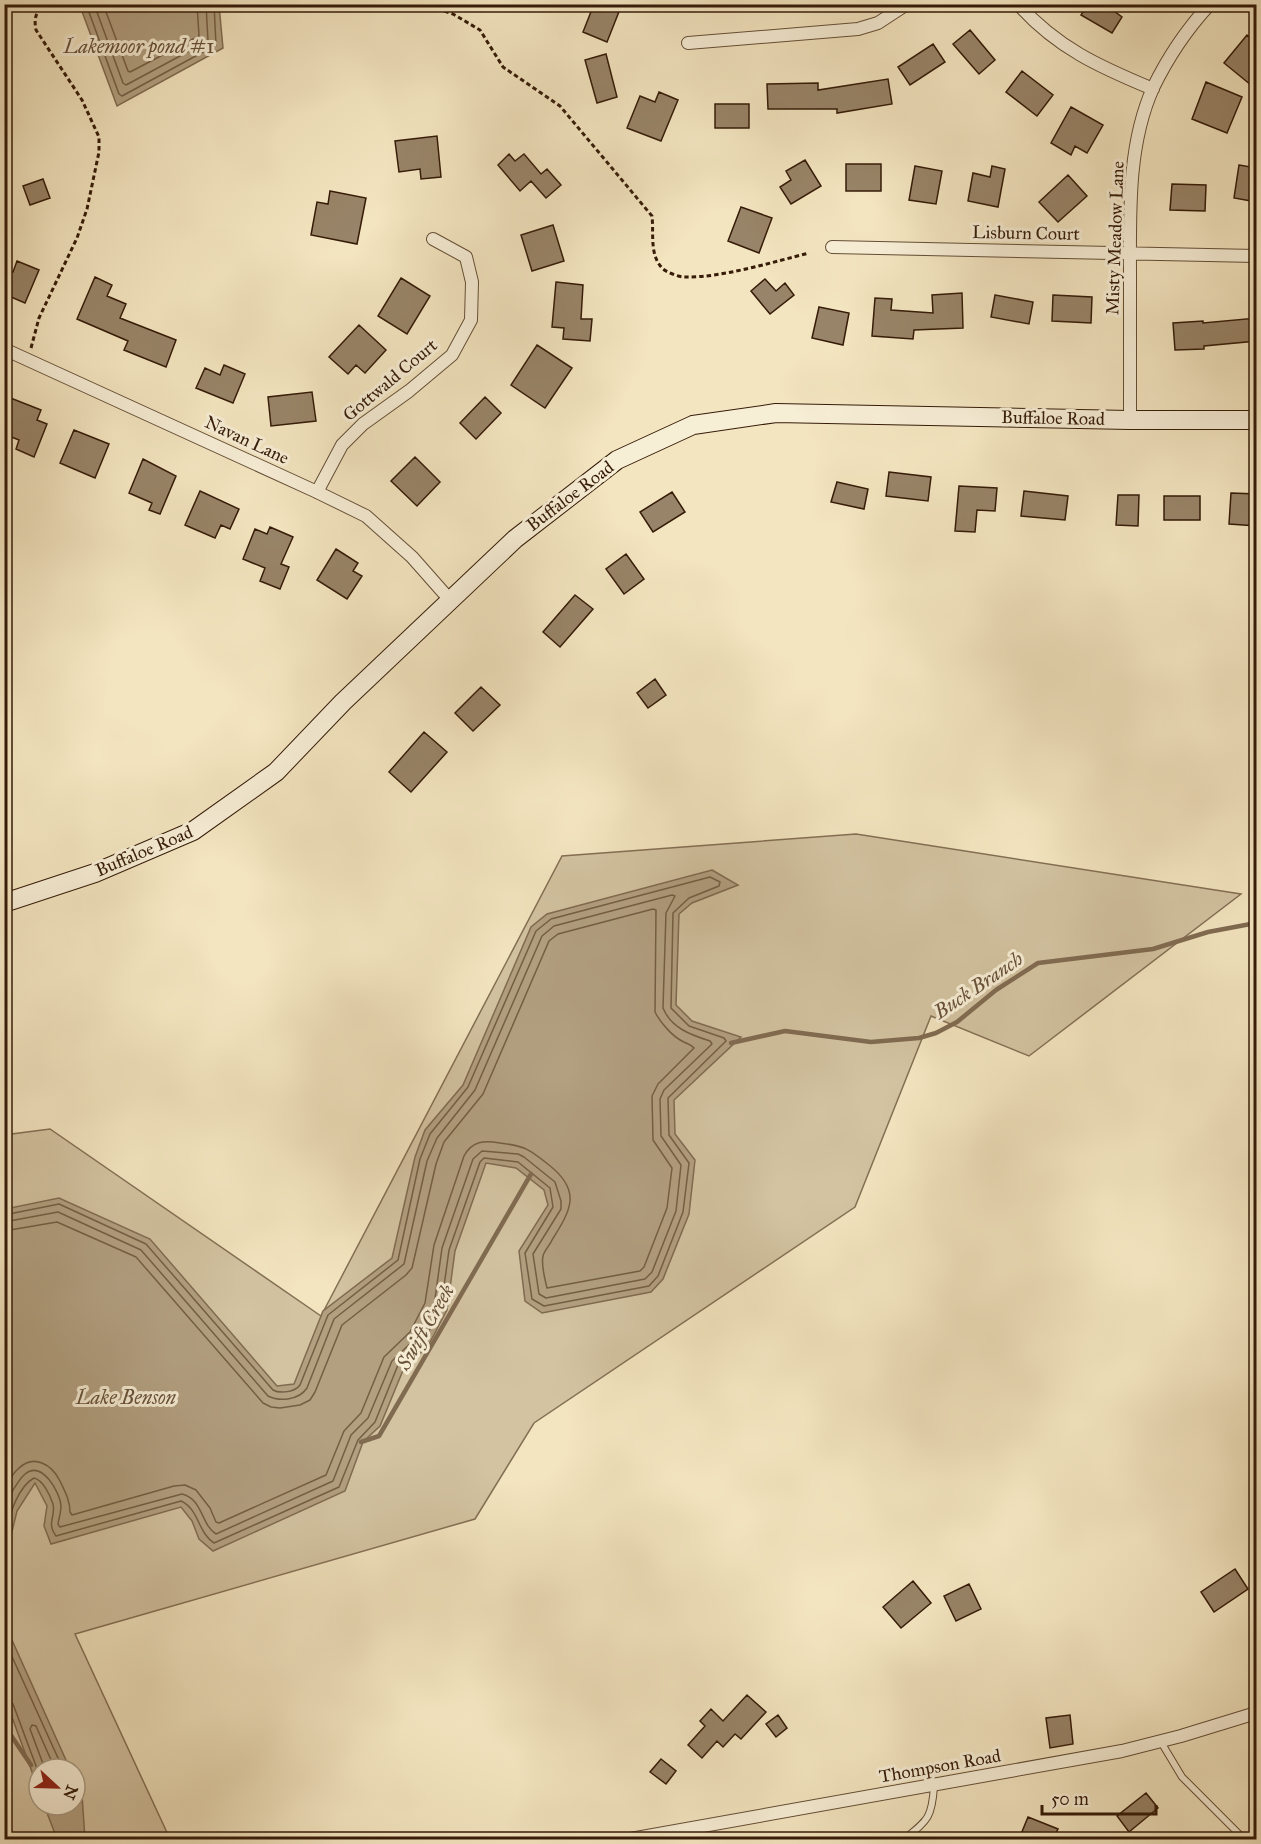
<svg xmlns="http://www.w3.org/2000/svg" width="1261" height="1844" font-family="'IM FELL Great Primer',serif">
  <rect width="100%" height="100%" fill="#f3e5c0"/>
  <filter id="stains"><feTurbulence type="fractalNoise" baseFrequency=".00333" numOctaves="4"/><feColorMatrix values="0 0 0 0 .2 0 0 0 0 .09 0 0 0 0 .02 0 0 0 .5 -.17"/></filter>
  <radialGradient id="worn" r=".72"><stop offset=".6" stop-color="#630" stop-opacity="0"/><stop offset="1" stop-color="#630" stop-opacity=".3"/></radialGradient>
  <path fill="#d3c3a1" stroke="#846f54" stroke-width="1.5" fill-rule="evenodd" d="M856,834L1241,894L1029,1056L931,1016L855,1207L534,1423L475,1519L75,1634L170,1839H5L4,1135L50,1129L321,1316L562,856ZM39,1769H75V1805H39Z"/>
  <path fill="#b2a081" stroke="#806b51" stroke-width="1.5" d="M83,4L219,5L223,48L117,106L80,6Z
    M712,870L738,885L692,903L679,914L676,1005L692,1021L741,1037L674,1100L675,1134L695,1160L689,1214L663,1279L651,1292L542,1313L525,1301L519,1251L548,1205L544,1190L516,1168L486,1163L455,1251L447,1310L428,1346L404,1368L380,1426L363,1442L345,1491L213,1551L199,1539L192,1521L181,1507L51,1544L44,1526L47,1506L35,1483L17,1511L5,1560V1209L59,1198L150,1239L277,1386L294,1384L323,1311L392,1258L415,1157L425,1130L463,1085L531,927L547,914Z
    M4,1591L7,1629L70,1769H39V1791L5,1698Z
    M75,1781L82,1795L85,1839H57L44,1805H75Z"/>
  <g fill="none" stroke-linecap="round" stroke-linejoin="round">
    <path stroke="#745e44" stroke-width="1.5" d="M86,4L119,94L122,96L216,45L214,4
      M94,4L123,83L126,85L208,41L206,4
      M103,4L128,71L130,72L199,36L197,4
      M4,1215L59,1204L146,1244L273,1390C280,1394 295,1392 300,1385L328,1315L398,1260L420,1159L430,1134L468,1087L536,931L551,919L710,877L720,882L719,886L689,898L673,913L671,1008L689,1026L724,1038L726,1041L668,1098L669,1135L689,1163L683,1212L658,1276L649,1286L544,1306L532,1299L525,1253L553,1207L550,1188L518,1162L484,1158L480,1162L449,1250L441,1308L423,1342L398,1365L375,1422L358,1440L339,1487L214,1543C198,1533 199,1509 181,1501L56,1536C46,1523 56,1517 53,1504C50,1495 43,1480 34,1478C17,1487 9,1518 4,1535
      M4,1222L58,1212L141,1250L268,1396C280,1402 299,1400 307,1388L334,1319L404,1264L427,1161L437,1138L475,1090L542,936L554,926L672,895L675,896L666,913L663,1008C671,1028 691,1035 710,1041L712,1044L664,1090L660,1099L661,1136L681,1165L676,1211L652,1272L645,1279L546,1298L539,1294L533,1254L561,1209V1201L555,1182L524,1157L518,1154L482,1151L473,1159L442,1248L434,1306L417,1337L392,1361L368,1418L351,1435L333,1481L216,1534C201,1525 203,1499 182,1494L60,1527L58,1524C59,1518 61,1512 61,1506C60,1492 42,1460 25,1474C17,1481 10,1496 4,1505
      M4,1231L57,1222L136,1257L263,1403L271,1407L280,1408L300,1405L310,1400L315,1392L342,1325L406,1275L412,1268L436,1164L444,1142L483,1094L549,941L558,934L653,909L656,910L655,1012C660,1022 672,1036 682,1041C687,1044 691,1044 694,1048L658,1084L652,1096L653,1140L672,1168L667,1208L644,1267L640,1271L547,1288C545,1280 541,1264 543,1256C544,1251 550,1245 552,1240C571,1210 582,1191 549,1165C529,1149 525,1146 500,1143C484,1140 472,1141 464,1156L434,1245L425,1303L410,1332L384,1357L361,1413L344,1431L326,1475L219,1523L216,1522L210,1508L196,1490L185,1485L174,1486L72,1515L70,1512C70,1500 65,1492 60,1481C52,1465 34,1453 18,1469C12,1474 9,1482 4,1489
      M4,1639L63,1769
      M4,1699L9,1700L13,1704L39,1774
      M45,1769L30,1729L32,1725L36,1726L55,1769"/>
    <path stroke="#806b51" stroke-width="4.5" d="M731,1043L785,1031L871,1042L919,1038L936,1033L957,1022L996,990L1038,963L1153,949L1208,932L1256,923
      M361,1442L379,1436L531,1174
      M4,1725L31,1765"/>
  </g>
  <path fill="#988468" stroke="#351b08" stroke-width="1.5" d="M594,4H622L607,42L583,32Z
    M1088,4H1118L1114,11L1122,17L1112,33L1081,15Z
    M970,30L995,60L979,74L953,44Z
    M1247,35L1257,43V78L1251,85L1224,63Z
    M933,44L945,62L910,85L898,67Z
    M606,54L617,97L597,103L585,60Z
    M1022,71L1053,95L1037,116L1006,92Z
    M888,79L892,104L837,113V109H768L767,84L818,83V90Z
    M1206,82L1242,97L1227,133L1192,119Z
    M659,92L678,100L661,141L627,128L640,96L655,102Z
    M715,104H749V128H715Z
    M1071,107L1103,125L1087,153L1075,146L1071,155L1051,143Z
    M437,136L441,177L421,179L420,169L399,172L395,141Z
    M509,154L515,161L524,154L541,174L547,169L561,185L546,198L531,181L520,191L498,165Z
    M805,160L821,186L791,204L780,187L791,180L786,171Z
    M846,164H881V191H846Z
    M1239,165L1251,167L1250,174L1257,175V202L1234,198Z
    M915,166L942,171L936,204L909,200Z
    M992,166L1005,169L998,207L968,201L973,173L990,177Z
    M1068,175L1087,196L1058,222L1039,202Z
    M43,179L50,198L30,205L23,186Z
    M1172,184L1206,185L1205,211L1170,210Z
    M330,191L366,198L357,244L311,235L317,202L328,204Z
    M741,207L772,218L759,253L728,241Z
    M553,225L564,261L532,271L521,235Z
    M17,261L39,270L25,303L4,294V268L13,272Z
    M95,277L112,285L107,296L126,304L120,318L176,340L166,367L124,350L128,341L77,319Z
    M401,278L430,296L407,334L378,316Z
    M765,279L776,291L785,283L794,295L770,314L751,291Z
    M556,282L583,285L581,319H592L590,341L563,339L564,328L552,327Z
    M962,293L963,328L914,330L913,339L872,336L875,298L892,299L891,310L933,313L932,295Z
    M995,295L1033,302L1029,324L991,317Z
    M1053,295L1092,297L1091,323L1052,321Z
    M819,307L849,313L843,345L812,338Z
    M1257,318V341L1204,346V349L1175,350L1173,323L1203,321V323Z
    M359,325L386,350L365,373L356,365L348,374L329,357Z
    M537,345L572,368L545,408L511,385Z
    M224,365L245,374L233,403L196,388L205,368L220,375Z
    M312,392L316,421L271,426L268,397Z
    M8,397L41,410L37,420L47,424L34,457L16,449L19,440L4,434L9,419L4,417V406Z
    M485,397L501,413L476,439L460,423Z
    M74,430L109,444L95,478L60,463Z
    M415,457L440,482L417,506L391,481Z
    M143,459L176,476L160,514L149,510L152,503L129,493Z
    M889,472L931,477L928,501L886,496Z
    M837,482L868,489L864,509L831,502Z
    M959,486L997,488L995,511L977,510L975,532L955,531Z
    M200,491L239,509L230,529L221,525L215,538L185,525Z
    M1024,491L1068,496L1065,520L1021,516Z
    M672,492L685,512L653,532L640,512Z
    M1231,493L1257,494V526L1229,524Z
    M1118,495H1139L1138,526L1116,525Z
    M1164,496H1200V520H1164Z
    M270,527L293,537L281,564L289,567L280,589L260,581L265,568L243,559L255,529L267,534Z
    M336,549L358,563L353,571L362,576L347,599L317,580Z
    M626,554L644,579L624,594L606,569Z
    M575,595L593,609L560,647L543,632Z
    M655,679L666,695L648,708L637,693Z
    M481,687L500,705L473,731L455,713Z
    M424,732L447,752L411,792L389,772Z
    M1235,1569L1248,1589L1214,1612L1201,1592Z
    M913,1581L931,1603L901,1628L883,1607Z
    M969,1584L981,1609L956,1621L944,1596Z
    M747,1695L766,1712L741,1739L735,1734L723,1747L717,1741L702,1758L688,1745L705,1726L700,1721L711,1709L723,1721Z
    M778,1715L787,1728L776,1737L766,1724Z
    M1070,1715L1073,1744L1050,1748L1046,1718Z
    M661,1759L676,1771L666,1784L650,1772Z
    M1146,1793L1158,1808L1129,1832L1117,1816Z
    M1028,1817L1058,1829L1053,1839H1019Z"/>
  <g fill="none" stroke-linecap="round" stroke-linejoin="round">
    <defs>
      <path id="lane" d="M1161,1742L1182,1777L1245,1840
        M903,1840C928,1820 932,1818 934,1786"/>
      <path id="street" d="M1018,4C1057,48 1100,67 1153,89
        M688,43L858,29L878,23L907,4
        M832,247L1256,256
        M4,349L317,492L366,516L412,557L450,600
        M1130,420C1130,373 1130,325 1130,278C1130,215 1127,146 1153,88C1168,57 1186,30 1210,4
        M317,492L342,445L363,424L409,391L452,355L471,320L472,282L466,257L433,239
        M625,1840L1122,1751L1181,1736L1256,1713"/>
      <path id="secondary" d="M4,903L95,873L193,831L276,772L343,702L515,539L617,460L693,425L776,413L1130,420H1256"/>
    </defs>
    <use href="#lane" stroke="#644e36" stroke-width="8"/>
    <use href="#street" stroke="#644e36" stroke-width="14"/>
    <use href="#secondary" stroke="#351b08" stroke-width="20"/>
    <path stroke="#351b08" stroke-width="3" stroke-dasharray="4.5 3" stroke-linecap="butt" d="M423,4L453,14L480,30L503,67L560,106L652,216C654,234 649,255 663,269C668,273 679,277 685,277C721,278 773,262 809,253
      M31,348L39,318L77,238L87,209L99,152V137L82,100L36,30C34,19 35,13 44,4"/>
    <use href="#lane" stroke="#f7eed6" stroke-width="6"/>
    <use href="#street" stroke="#f7eed6" stroke-width="12"/>
    <use href="#secondary" stroke="#f7eed6" stroke-width="18"/>
  </g>
  <g text-anchor="middle" dominant-baseline="central" stroke-width="6" stroke-linejoin="round" paint-order="stroke">
    <g font-size="18" fill="#351b08" stroke="#f7eed6">
      <text transform="translate(1026 233) rotate(1)">Lisburn Court</text>
      <text transform="translate(1115 238) rotate(-88)">Misty Meadow Lane</text>
      <text transform="translate(390 380) rotate(-40)">Gottwald Court</text>
      <text transform="translate(1053 418) rotate(1)">Buffaloe Road</text>
      <text transform="translate(247 440) rotate(25)">Navan Lane</text>
      <text transform="translate(570 496) rotate(-37)">Buffaloe Road</text>
      <text transform="translate(144 851) rotate(-23)">Buffaloe Road</text>
      <text transform="translate(940 1766) rotate(-10)">Thompson Road</text>
    </g>
    <g font-size="20" font-style="italic" fill="#675038" stroke="#f7eed6">
      <text x="139" y="46">Lakemoor pond #1</text>
      <text transform="translate(978 985) rotate(-34)">Buck Branch</text>
      <text transform="translate(425 1327) rotate(-60)">Swift Creek</text>
      <text x="126" y="1397">Lake Benson</text>
    </g>
  </g>
  <rect width="1261" height="1844" fill="none" stroke="#f3e5c0" stroke-width="24"/>
  <rect x="6" y="6" width="1249" height="1832" fill="none" stroke="#351b08" stroke-width="3"/>
  <rect x="12" y="12" width="1237" height="1820" fill="none" stroke="#351b08" stroke-width="1.5"/>
  <g transform="translate(57 1787) rotate(112)"><circle r="28" fill="#f7eed6" stroke="#a99a84" stroke-width="1.5"/>
  <path d="M0-4.5L10 22L0 15L-10 22Z" fill="#8f2418"/>
  <text y="-9" font-size="16" font-weight="bold" text-anchor="middle" fill="#351b08">N</text>
  </g>
  <path d="M1042 1805v9h114v-9" fill="none" stroke="#351b08" stroke-width="3"/>
  <text x="1051" y="1805" font-size="18" fill="#351b08" stroke="#f7eed6" stroke-width="4.5" paint-order="stroke">50 m</text>
  <rect width="100%" height="100%" filter="url(#stains)"/>
  <rect width="100%" height="100%" fill="url(#worn)"/>
</svg>
